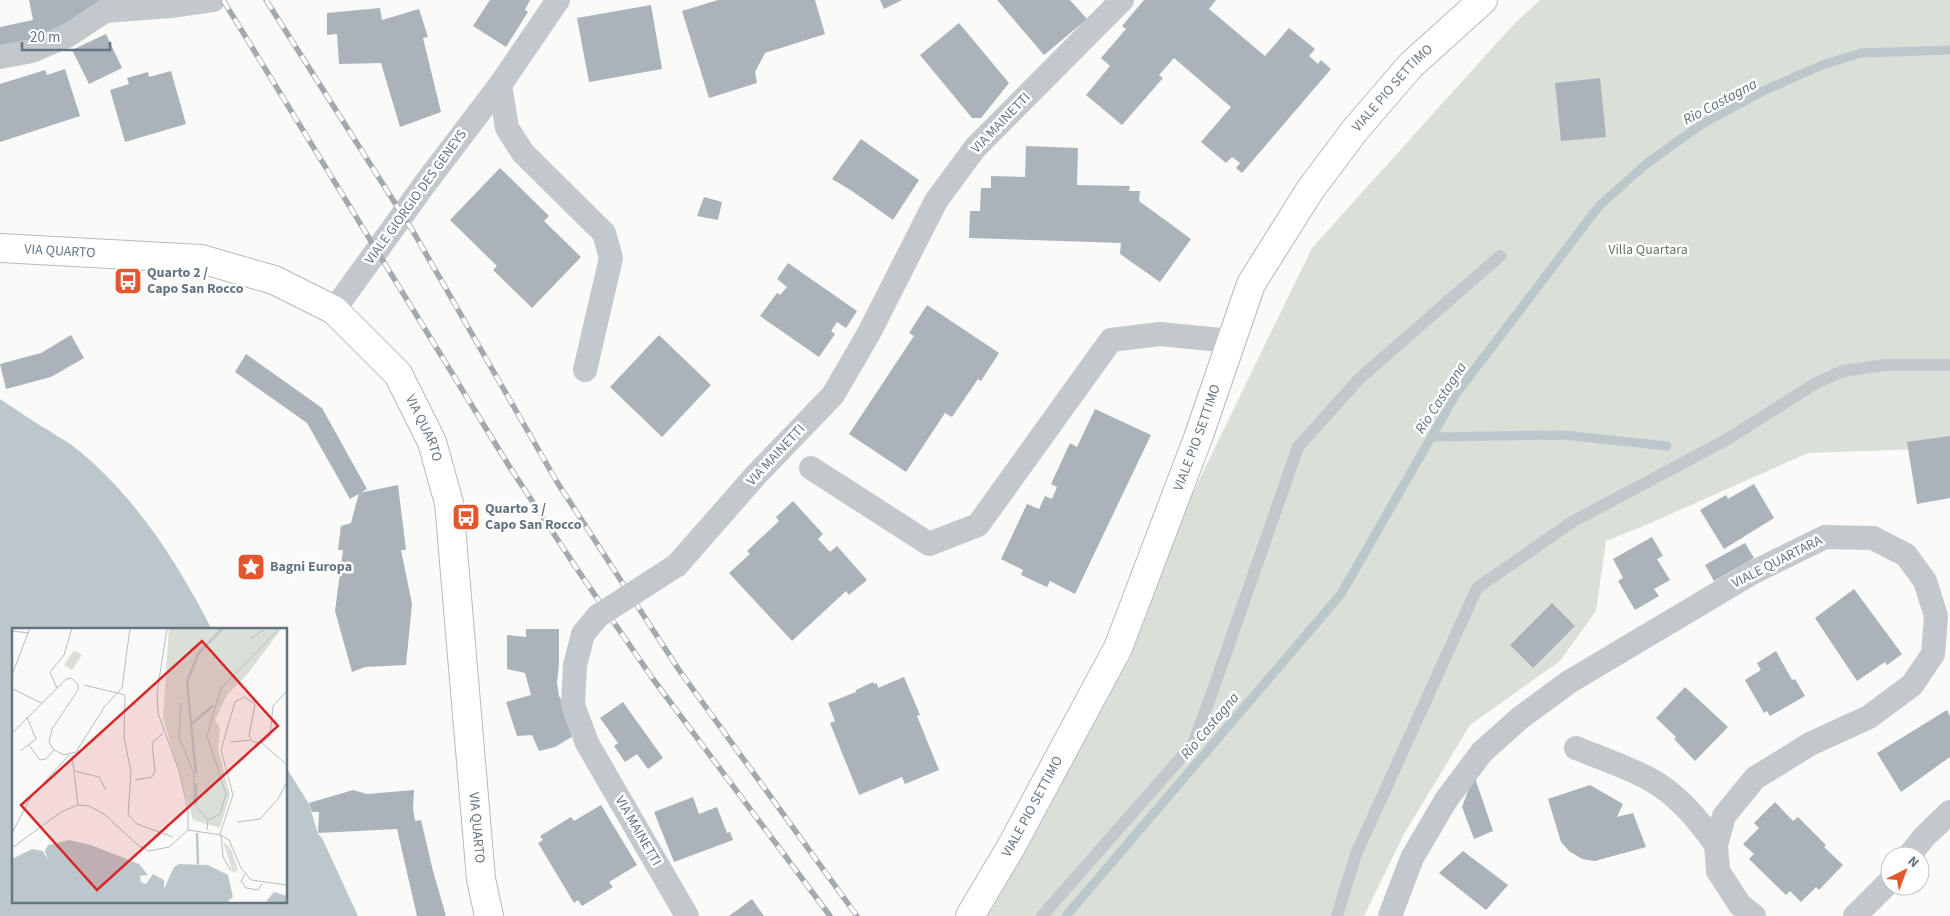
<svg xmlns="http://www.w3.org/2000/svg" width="1950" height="916" font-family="'Source Sans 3',sans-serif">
  <rect width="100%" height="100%" fill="#fafaf8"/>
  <path fill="#dadfd7" d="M1540,0H1950V448L1808,453L1646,525L1606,541L1596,611L1560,661L1470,725L1404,834L1364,916H987L1312,248L1513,25Z"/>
  <path fill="#bbc7cb" d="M0,399C17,410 34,422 51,432C58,437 67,441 73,446C134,494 177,561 212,630H14V902H286V767L309,804L318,834L322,838L358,916H0Z"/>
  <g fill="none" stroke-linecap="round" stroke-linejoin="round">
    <path stroke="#bbc7cb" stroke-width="9" d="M1432,437L1563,435L1667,446
      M1066,916L1341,594L1456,394L1599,206L1646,164L1702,124L1763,91L1822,65L1861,53L1950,50"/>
  </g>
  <path fill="#aab3b9" d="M29,0H102L51,38L0,50V27L33,20Z
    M490,0H530L525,10L528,12L506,47L473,26Z
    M718,0H815L825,34L765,53L755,72L757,83L709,98L682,11Z
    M880,0H902L884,9Z
    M997,0H1070L1087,19L1044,55Z
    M1144,0H1216L1209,9L1265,56L1289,28L1315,49L1309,56L1318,64L1321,60L1331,69L1242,173L1236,168L1240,163L1232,157L1226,163L1201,142L1231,107L1174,58L1159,75L1163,78L1122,125L1086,95L1110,66L1101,58L1126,29L1122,26Z
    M651,5L662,69L589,82L577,18Z
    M380,8L382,20L419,9L428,37L423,38L441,112L400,127L381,63L339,64L337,34L327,35V13Z
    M959,23L1009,83L981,118H972L920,55Z
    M106,34L122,68L89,84L72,50Z
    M65,69L80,116L0,142V84L45,70L47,75Z
    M171,71L186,124L125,142L110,90L129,84L127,78L148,72L149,77Z
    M1600,78L1606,137L1561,141L1555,83Z
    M861,139L919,180L893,220L852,191L832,179Z
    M1026,146L1078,148L1077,185L1130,186L1129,191H1140L1139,201L1191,239L1160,282L1120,254L1121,243L969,238L970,211H980L981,188H991V176L1025,177Z
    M500,168L549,216L544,221L581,257L532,308L493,270L497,266L450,220Z
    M704,197L722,202L718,220L697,216Z
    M788,263L857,311L846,328L837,322L831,331L835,334L819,357L760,316L777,293L780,295L787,287L777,279Z
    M927,305L999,353L981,381L978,379L952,417L945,413L906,472L849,434L914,336L909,333Z
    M71,335L84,358L51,377L6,389L0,364L41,353Z
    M659,335L711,385L662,437L610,387Z
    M246,354L322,408L367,489L350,499L307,423L235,372Z
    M1095,409L1151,435L1075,594L1050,581L1047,587L1021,575L1023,570L1001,559L1027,504L1039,509L1045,496L1052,499L1057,487L1051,484L1070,443L1077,447Z
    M1950,436V498L1917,504L1907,442Z
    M1754,484L1774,518L1724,549L1700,510L1726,495L1728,499Z
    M398,485L406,550H401L412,604L406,665L365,667L352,672L335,611L343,550H338L341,526L351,523L359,493Z
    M793,501L823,534L818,539L830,552L837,546L867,580L849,595L846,591L792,641L729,573L750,554L747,551L779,521L776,517Z
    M1652,537L1663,556L1657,559L1670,580L1654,589L1659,596L1635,610L1618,581L1623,578L1613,559Z
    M1745,543L1754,558L1714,581L1705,565Z
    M1854,589L1902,654L1887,665L1885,662L1857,681L1815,618Z
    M1552,603L1575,626L1533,668L1510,645Z
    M526,629H559V664L557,683L559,696L578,733L555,747L539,751L532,735L517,736L506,702L531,695L525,673L507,669V635L526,637Z
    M1776,651L1792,680L1795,679L1805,696L1770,716L1767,711L1764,713L1745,680L1761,670L1757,663Z
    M904,677L920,715L917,716L939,770L905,784L902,777L859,795L830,723L835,721L828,703L856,692V690L873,682L874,684L877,683L878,688Z
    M1685,687L1728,727L1695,761L1674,739L1676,737L1656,718Z
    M623,702L663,758L648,769L637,754L625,762L614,746L618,743L600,718Z
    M1947,710L1950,716V757L1901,792L1877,753Z
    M1474,775L1493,831L1474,839L1462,807Z
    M1590,785L1623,804L1617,817L1633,813L1646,847L1595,861L1582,859L1569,851L1561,842L1548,799Z
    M353,790L367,794L414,790L413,808L415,821L421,820L433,871L446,916H417L397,829L318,833L319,812H312L309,803Z
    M693,797L699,814L717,807L727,833L730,832L733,840L674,862L654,812Z
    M1775,802L1793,821L1798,817L1826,845L1824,847L1843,865L1819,890L1816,887L1801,902L1790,891L1786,895L1749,859L1754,854L1743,844L1759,828L1754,823Z
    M601,805L637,865L609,882L613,887L582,906L578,900L574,903L538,843L543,840L540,836L571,817L574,821Z
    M1463,851L1508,885L1486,910L1439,873Z
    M752,899L764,916H729Z"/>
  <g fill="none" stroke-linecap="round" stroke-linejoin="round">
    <defs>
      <g id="secondary">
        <path id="s1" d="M970,916L1011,847L1118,648L1198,438L1251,284L1310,190L1355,130L1411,65L1483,0"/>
      </g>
      <g id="primary">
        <path id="s2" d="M0,248L201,259L274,280L334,310L398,374L432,442L449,503L481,879L489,916"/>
      </g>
    </defs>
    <use href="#secondary" stroke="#b3babf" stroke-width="30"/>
    <use href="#primary" stroke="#b5babe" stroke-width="30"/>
    <path stroke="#c3c8cc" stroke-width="12" d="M1042,916L1193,744L1214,687L1298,447L1360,378L1500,256
      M1337,916L1356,854L1477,588L1572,522L1726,440L1816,383L1843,371L1885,365H1950"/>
    <path stroke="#c3c8cc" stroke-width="24" d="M0,57L32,51L67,36L105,11L171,6L213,0
      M500,85L507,128L523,153L604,233L611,258L585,370
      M334,310L427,181L500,85L558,0
      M811,468L929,544L978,525L1111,340L1160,334L1231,341
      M677,565L756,475L833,395L869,333L936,201L975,148L1122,0
      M598,616L583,634L575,665L573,705L587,743L687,916
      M1576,748C1600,758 1628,767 1651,780C1678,795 1699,820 1716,845
      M1909,856L1924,837L1950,812
      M1390,916L1412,858L1446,800L1482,752L1520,718L1569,682L1752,573L1825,537L1873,538L1906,555L1925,581L1936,616L1933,654L1912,685L1869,717L1810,744L1755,778L1724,816L1716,845L1718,871L1740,905L1754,916
      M1855,916L1890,881"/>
    <use href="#secondary" stroke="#fff" stroke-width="28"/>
    <use href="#primary" stroke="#fff" stroke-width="28"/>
    <defs>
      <path id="rail" d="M223,0L509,466L577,569L653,679L830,916
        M266,0L414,233L557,482L679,670L857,916"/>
    </defs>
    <use href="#rail" stroke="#a2aab0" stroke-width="5.5"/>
    <use href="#rail" stroke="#fff" stroke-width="4" stroke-dasharray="11" stroke-linecap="butt"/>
    <path stroke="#c3c8cc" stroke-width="24" d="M598,616L677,565"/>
  </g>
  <defs>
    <symbol id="bus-square" viewBox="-11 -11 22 22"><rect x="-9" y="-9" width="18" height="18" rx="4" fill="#e4572e" stroke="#fff"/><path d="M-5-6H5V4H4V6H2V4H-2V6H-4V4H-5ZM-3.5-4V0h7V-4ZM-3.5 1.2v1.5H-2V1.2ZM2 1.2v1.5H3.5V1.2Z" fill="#fff"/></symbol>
    <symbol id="sight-square" viewBox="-11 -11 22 22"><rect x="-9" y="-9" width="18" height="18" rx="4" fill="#e4572e" stroke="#fff"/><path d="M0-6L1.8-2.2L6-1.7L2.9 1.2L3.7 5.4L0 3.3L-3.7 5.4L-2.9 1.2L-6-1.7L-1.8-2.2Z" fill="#fff"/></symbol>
  </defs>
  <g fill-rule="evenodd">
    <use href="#bus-square" x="112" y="265" width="32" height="32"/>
    <use href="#bus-square" x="450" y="501" width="32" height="32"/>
    <use href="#sight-square" x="235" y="551" width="32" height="32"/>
  </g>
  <g text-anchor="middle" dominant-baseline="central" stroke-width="5" stroke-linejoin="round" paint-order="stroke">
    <g font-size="14" fill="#657683" stroke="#fff">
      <text stroke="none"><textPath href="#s1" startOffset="936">VIALE PIO SETTIMO</textPath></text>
      <text transform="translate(1001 123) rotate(-46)">VIA MAINETTI</text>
      <text transform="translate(416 197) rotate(-54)">VIALE GIORGIO DES GENEYS</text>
      <text stroke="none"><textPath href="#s2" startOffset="60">VIA QUARTO</textPath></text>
      <text stroke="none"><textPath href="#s2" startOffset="495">VIA QUARTO</textPath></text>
      <text stroke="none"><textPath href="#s1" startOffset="531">VIALE PIO SETTIMO</textPath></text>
      <text transform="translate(776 455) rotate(-47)">VIA MAINETTI</text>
      <text transform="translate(1777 562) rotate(-27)">VIALE QUARTARA</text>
      <text stroke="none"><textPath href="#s1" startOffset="126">VIALE PIO SETTIMO</textPath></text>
      <text stroke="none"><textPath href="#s2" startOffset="900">VIA QUARTO</textPath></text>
      <text transform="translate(638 831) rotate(60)">VIA MAINETTI</text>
    </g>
    <g font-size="14" fill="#687a64" stroke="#fff">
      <text x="1648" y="250">Villa Quartara</text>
    </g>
    <g font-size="14" font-weight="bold" fill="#657683" stroke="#fff" text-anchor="start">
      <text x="147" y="273">Quarto 2 /<tspan x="147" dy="16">Capo San Rocco</tspan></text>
      <text x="485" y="509">Quarto 3 /<tspan x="485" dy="16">Capo San Rocco</tspan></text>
      <text x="270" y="567">Bagni Europa</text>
    </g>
    <g font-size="15" font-style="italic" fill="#60757c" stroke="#fff">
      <text transform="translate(1720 102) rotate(-28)">Rio Castagna</text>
      <text transform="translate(1441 398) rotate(-57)">Rio Castagna</text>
      <text transform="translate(1210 726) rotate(-50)">Rio Castagna</text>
    </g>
  </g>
  <g transform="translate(12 628)">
    <rect width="275" height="275" fill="#fafaf8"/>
    <path d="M157,0H270L235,47L215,67L203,92L208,100L206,121L218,167L208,200L181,192L151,90ZM62,22L70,27L60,42L52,37ZM211,213L219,221L226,242L221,245Z" fill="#dadfd7"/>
    <path d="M57,212L79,217L127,236L136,247L128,248L129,254L134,256L141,246L152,252V261L162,239L167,236L196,237L216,247L221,269L216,273L220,275H0V231L20,221L31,223L36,233L33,223L36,217ZM262,264L275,268V275H253Z" fill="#bbc7cb"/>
    <path fill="none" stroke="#bbc7cb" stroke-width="2.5" d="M178,97L201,78M184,146L175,54L186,26L211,0M184,155V176M185,205L186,236"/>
    <path fill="none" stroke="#b5bdc2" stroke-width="1" d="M155,0L145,65L146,85L167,143L176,182V202M0,3L17,5M238,11L254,0M0,47L18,0M72,57L113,67L112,109L119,144L116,187L125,196L161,209M45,60L38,44L52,27L60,0M1,61L29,75M169,75L167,109L182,146V176L196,192L195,202M0,105L54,51L59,50L66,56V62L40,101L37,114L42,122L52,127L64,124L93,78L110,60L118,0M218,114L239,112M250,115L275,137M17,117L28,132L34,131L42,122M8,123L24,111L15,89M60,127L66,177M62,143L87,149L94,162M123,152L140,149L143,143L140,115L151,105M196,192L208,186L214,166L195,108L209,60L268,0M225,194L248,191L266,171L275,154M0,205L19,169L57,127M208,206L221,167L209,122L223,74L232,69L243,76L237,108L241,114L250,115L258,108L261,78L275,63M209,207L211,229L219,243M0,220L49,184L66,177L77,178L92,186L127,218L137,223L157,219L176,202L209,207L217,212L229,240L239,252L275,257M233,246L229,253L234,260L246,262L250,256"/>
    <path fill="#d62828" fill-opacity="0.15" stroke="#d62828" stroke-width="2.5" d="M190,13L266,98L85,262L9,177Z"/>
    <rect width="275" height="275" fill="none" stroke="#657683" stroke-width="2.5"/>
  </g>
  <g transform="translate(1905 871) rotate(42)"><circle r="24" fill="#ffffff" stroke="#c1c8cd"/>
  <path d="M0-4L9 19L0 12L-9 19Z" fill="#e4572e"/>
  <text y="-8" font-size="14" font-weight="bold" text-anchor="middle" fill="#657683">N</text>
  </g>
  <path d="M22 42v8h88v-8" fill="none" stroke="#657683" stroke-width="2.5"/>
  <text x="30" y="42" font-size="15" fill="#657683" stroke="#ffffff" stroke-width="4" paint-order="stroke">20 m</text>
</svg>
